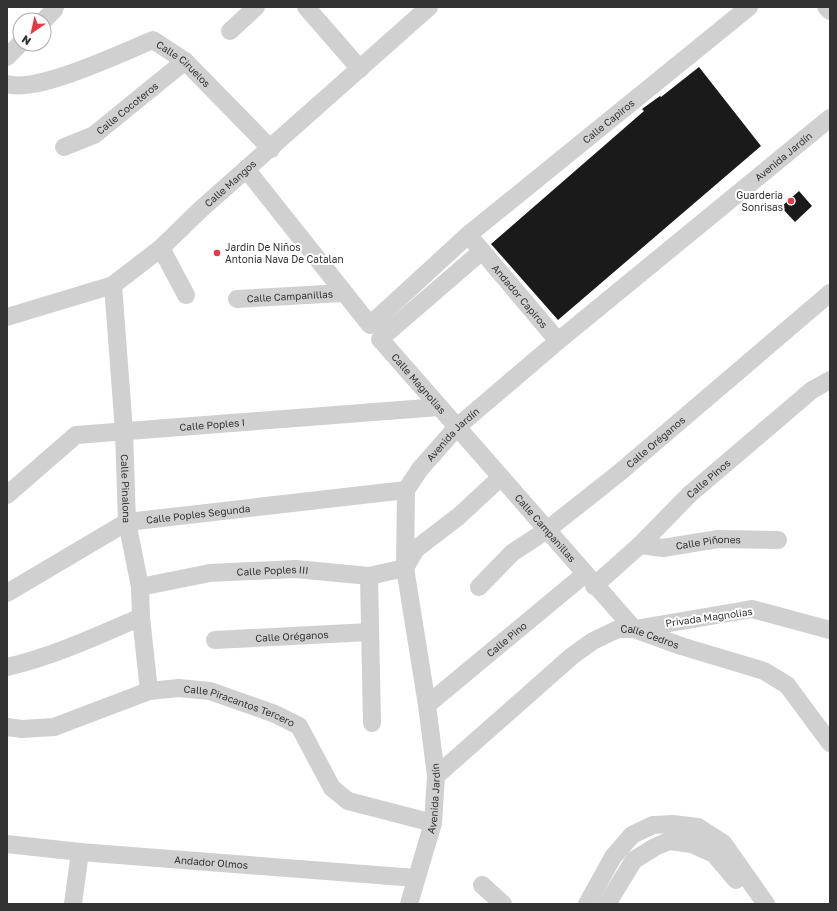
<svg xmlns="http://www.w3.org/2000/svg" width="837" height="911" font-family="'Golos Text',sans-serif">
  <rect width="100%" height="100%" fill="#fff"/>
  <path fill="#1a1a1a" d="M699,67L761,146L558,320L491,244L644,111L642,109L660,96L661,97Z
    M799,191L812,206L795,222L781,207Z"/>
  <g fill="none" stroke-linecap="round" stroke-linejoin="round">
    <g stroke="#d0d0d0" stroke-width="18">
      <path d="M306,7L360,69"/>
      <path d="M826,7L830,11"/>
      <path d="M44,20L54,10L55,7"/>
      <path d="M230,31L256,7"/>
      <path d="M7,57L20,44"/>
      <path id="s1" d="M7,84C36,94 123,52 153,40L185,61L271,149"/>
      <path id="s2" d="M64,147L94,135L185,61"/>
      <path id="s3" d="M246,169L370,325L468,235L749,7"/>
      <path id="s4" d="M468,235L482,251L380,339L634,629"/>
      <path d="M161,248L186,295"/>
      <path id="s5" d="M482,251L558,341"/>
      <path id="s6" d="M113,285L124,431L127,522L140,587L141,617L149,691"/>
      <path id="s7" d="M237,299L343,293"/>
      <path id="s8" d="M7,317L113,285L161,248L200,210L429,7"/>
      <path id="s9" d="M7,495L76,435L439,407"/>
      <path id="s10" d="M640,545L663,548L718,539L778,540"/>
      <path d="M369,576L372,723"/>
      <path id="s11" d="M594,586L640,545L690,494L812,390L830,380"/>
      <path id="s12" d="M140,587L210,573L296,569L369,576L405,568L416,549L459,516L501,477"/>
      <path id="s13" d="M479,587L512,553L547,530L619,473L830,293"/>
      <path id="s14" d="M7,593L127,522L406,490"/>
      <path d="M635,629L752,609L830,630"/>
      <path id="s15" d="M215,640L369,632"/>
      <path d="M7,667C54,656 97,636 141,617"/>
      <path id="s16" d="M427,705L585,574"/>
      <path id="s17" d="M7,727L22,729L54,727L149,691L179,688L210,691L275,714L299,726L332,788L348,801L433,823"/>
      <path id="s18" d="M436,776L572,656L593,641L618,629H634L681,646L764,671L787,685L830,743"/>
      <path id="s19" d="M7,844L80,852L416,878"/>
      <path d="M482,885L503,904"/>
      <path d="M73,904L80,852"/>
      <path id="s20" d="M409,904L433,823L436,776L427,705L405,568L406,490L420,469L457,427L558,341L830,118"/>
      <path d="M587,904L613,857L632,835L653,825L673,824L698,827L723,843L766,904"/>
      <path d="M607,904L634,860L655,847L669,841L692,844L714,854L736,880"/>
    </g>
  </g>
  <g fill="#e63946" stroke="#fff" stroke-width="1.5">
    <circle cx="791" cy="201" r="4"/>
    <circle cx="217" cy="253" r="4"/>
  </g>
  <g text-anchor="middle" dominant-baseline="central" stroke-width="4" stroke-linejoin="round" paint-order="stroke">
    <g font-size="10" fill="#333" stroke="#fff">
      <text stroke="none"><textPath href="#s1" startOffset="193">Calle Ciruelos</textPath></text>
      <text stroke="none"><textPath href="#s2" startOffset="75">Calle Cocoteros</textPath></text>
      <text stroke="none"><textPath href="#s3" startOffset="513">Calle Capiros</textPath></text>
      <text stroke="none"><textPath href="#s20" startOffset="925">Avenida Jardín</textPath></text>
      <text stroke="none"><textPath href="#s8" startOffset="266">Calle Mangos</textPath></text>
      <text stroke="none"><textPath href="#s7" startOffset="53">Calle Campanillas</textPath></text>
      <text stroke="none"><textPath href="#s5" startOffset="59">Andador Capiros</textPath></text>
      <text stroke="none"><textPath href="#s4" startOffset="215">Calle Magnolias</textPath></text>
      <text stroke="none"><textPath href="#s9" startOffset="228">Calle Poples I</textPath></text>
      <text stroke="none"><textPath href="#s20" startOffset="493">Avenida Jardín</textPath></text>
      <text stroke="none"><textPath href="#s13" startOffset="229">Calle Oréganos</textPath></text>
      <text stroke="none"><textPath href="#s11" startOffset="157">Calle Pinos</textPath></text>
      <text stroke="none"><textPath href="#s6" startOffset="204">Calle Pinalona</textPath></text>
      <text stroke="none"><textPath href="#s14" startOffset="211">Calle Poples Segunda</textPath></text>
      <text stroke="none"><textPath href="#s4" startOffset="407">Calle Campanillas</textPath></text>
      <text stroke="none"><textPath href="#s10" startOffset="69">Calle Piñones</textPath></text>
      <text stroke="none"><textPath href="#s12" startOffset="134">Calle Poples III</textPath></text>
      <text transform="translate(709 617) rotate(-8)">Privada Magnolias</text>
      <text stroke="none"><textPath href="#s15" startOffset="77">Calle Oréganos</textPath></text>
      <text stroke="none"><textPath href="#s18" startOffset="268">Calle Cedros</textPath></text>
      <text stroke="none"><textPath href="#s16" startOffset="103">Calle Pino</textPath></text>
      <text stroke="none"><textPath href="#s17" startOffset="242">Calle Piracantos Tercero</textPath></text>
      <text stroke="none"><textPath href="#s20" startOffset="109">Avenida Jardín</textPath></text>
      <text stroke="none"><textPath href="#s19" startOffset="205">Andador Olmos</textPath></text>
    </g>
    <g font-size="10" fill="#333" stroke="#fff" text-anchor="end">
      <text x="783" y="195">Guarderia<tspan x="783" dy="12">Sonrisas</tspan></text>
      <text x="225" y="247" text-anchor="start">Jardin De Niños<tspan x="225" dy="12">Antonia Nava De Catalan</tspan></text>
    </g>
  </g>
  <rect width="837" height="911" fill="none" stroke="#333333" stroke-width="16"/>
  <g transform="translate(32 32) rotate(214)"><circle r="19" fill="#ffffff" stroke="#adadad"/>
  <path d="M0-3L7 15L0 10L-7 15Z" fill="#e63946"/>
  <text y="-6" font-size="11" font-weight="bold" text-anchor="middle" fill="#333333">N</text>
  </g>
</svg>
